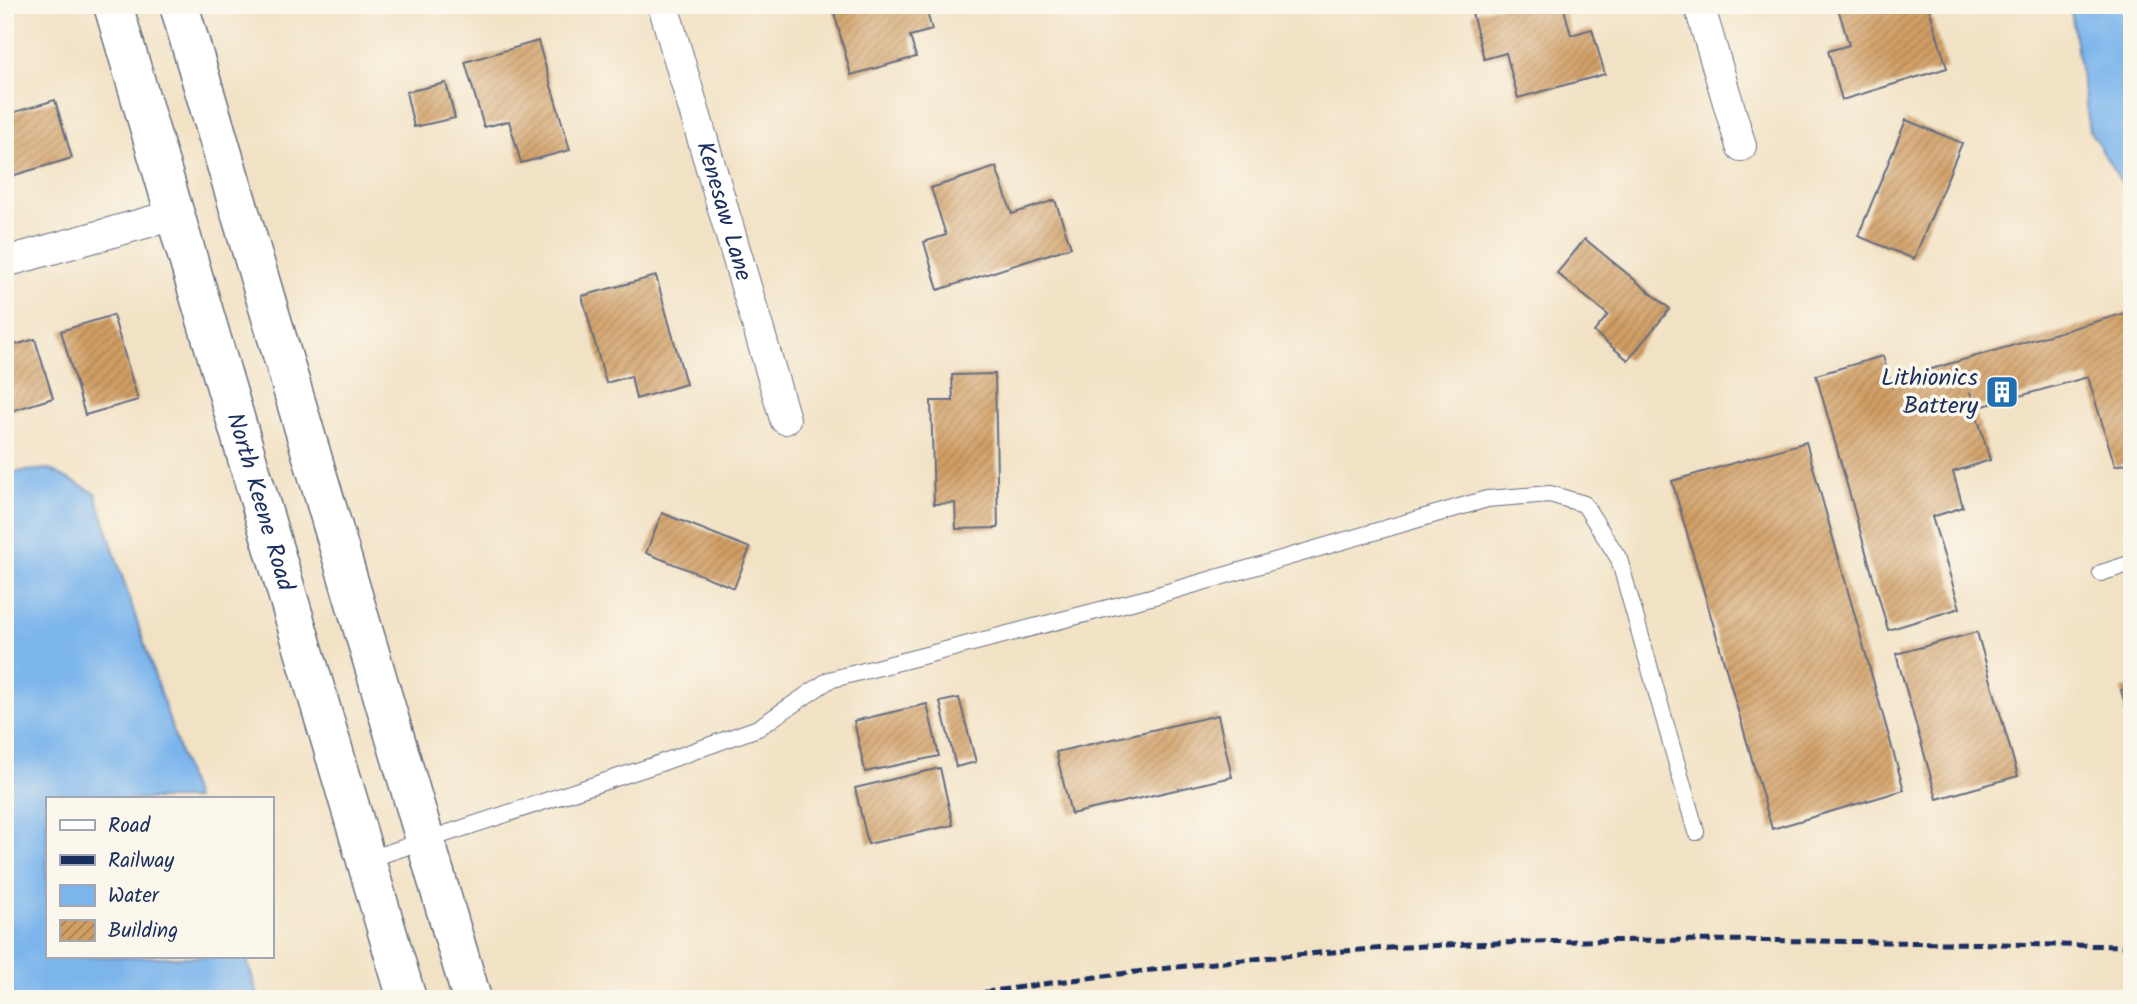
<svg xmlns="http://www.w3.org/2000/svg" width="2137" height="1004" font-family="Kalam,sans-serif">
  <defs>
    <pattern id="building-hatch" width="6" height="6" patternUnits="userSpaceOnUse" patternTransform="scale(1.75)"><rect width="6" height="6" fill="#d19e63"/><path d="M-1 1l2-2M0 6l6-6M5 7l2-2" fill="none" stroke="#a98155"/></pattern>
  </defs>
  <rect width="100%" height="100%" fill="#fbf7ec"/>
  <filter id="ink" filterUnits="userSpaceOnUse"><feTurbulence type="fractalNoise" baseFrequency=".0143" numOctaves="2"/><feDisplacementMap in="SourceGraphic" scale="14" xChannelSelector="R" yChannelSelector="G"/><feConvolveMatrix kernelMatrix="1 2 1 2 8 2 1 2 1" color-interpolation-filters="sRGB"/></filter>
  <filter id="wash" filterUnits="userSpaceOnUse"><feTurbulence type="fractalNoise" baseFrequency=".00686" numOctaves="4" result="noise"/><feDisplacementMap in="SourceGraphic" scale="28" xChannelSelector="R" yChannelSelector="G"/><feGaussianBlur stdDeviation="1.57" result="paint"/><feColorMatrix in="noise" values="0 0 0 0 0 0 0 0 0 0 0 0 0 0 0 0 0 1.4 0 .05"/><feComposite in="paint" operator="in"/></filter>
  <g filter="url(#wash)">
    <rect width="100%" height="100%" fill="#f2e2c5"/>
    <path fill="#7cb5ec" stroke="#4c72a5" stroke-width="2" d="M2070,5H2132V200L2090,131Z
      M49,469L95,493L195,799H47V957H246L259,999H5V473Z"/>
    <g id="blocks">
      <path fill="url(#building-hatch)" d="M832,5H925L932,30L910,36L916,57L851,75Z
        M1502,5H1563L1571,35L1592,29L1605,74L1518,98L1506,53L1484,59L1472,13Z
        M1837,5H1882L1883,8L1892,5H1928L1947,68L1842,100L1828,51L1849,45Z
        M538,41L570,150L521,163L509,121L484,127L465,62Z
        M446,83L455,118L414,127L406,92Z
        M55,100L72,158L5,178V115Z
        M1906,120L1962,143L1914,259L1858,236Z
        M996,167L1012,214L1055,200L1071,247L938,290L924,242L946,235L931,188Z
        M1585,239L1670,309L1628,360L1594,332L1608,315L1557,273Z
        M656,276L686,384L636,399L631,376L606,383L582,296Z
        M2132,311V462L2115,466L2088,377L1976,408L1970,392L1990,460L1953,472L1963,507L1932,517L1960,608L1888,630L1816,375L1883,356L1890,381Z
        M113,315L138,400L85,415L61,331Z
        M35,339L53,398L5,413V348Z
        M995,374L998,528L956,529L955,503L934,504L931,401H953L952,375Z
        M1806,442L1904,790L1772,829L1672,481Z
        M662,513L750,548L734,588L646,553Z
        M1977,632L2018,776L1937,799L1896,654Z
        M2132,686V727H2131L2121,690Z
        M959,698L976,762L956,767L940,702Z
        M927,704L939,756L865,772L854,721Z
        M1218,715L1232,777L1071,814L1056,752Z
        M940,768L953,825L868,844L855,788Z"/>
    </g>
  </g>
  <g filter="url(#ink)">
    <use href="#blocks" fill-opacity="0" stroke="#666e82" stroke-width="2"/>
    <g fill="none" stroke-linecap="round" stroke-linejoin="round">
      <defs>
        <path id="service" d="M2101,573L2132,563
          M366,860L655,765L758,728L829,680L1151,597L1487,499L1550,494L1584,504L1619,559L1696,832"/>
        <g id="minor">
          <path id="s1" d="M663,5L785,419"/>
          <path d="M1699,5L1741,146"/>
          <path d="M5,262L174,215"/>
        </g>
        <g id="secondary">
          <path id="s2" d="M113,5L407,999"/>
          <path d="M179,5L472,999"/>
        </g>
      </defs>
      <use href="#service" stroke="#666e82" stroke-width="18"/>
      <use href="#minor" stroke="#666e82" stroke-width="32"/>
      <use href="#secondary" stroke="#666e82" stroke-width="41"/>
      <use href="#service" stroke="#fff" stroke-width="16"/>
      <use href="#minor" stroke="#fff" stroke-width="30"/>
      <use href="#secondary" stroke="#fff" stroke-width="38"/>
      <path stroke="#1b2f5e" stroke-width="5" stroke-dasharray="10 5" stroke-linecap="butt" d="M939,999C1094,976 1248,956 1405,947C1647,934 1890,943 2132,946"/>
    </g>
  </g>
  <defs>
    <symbol id="building-square" viewBox="-11 -11 22 22"><rect x="-9" y="-9" width="18" height="18" rx="4" fill="#1f6fb2" stroke="#fbf7ec"/><path d="M-4-6H4V6H1V3H-1V6H-4ZM-2.5-4.3h1.7v1.8h-1.7ZM.8-4.3h1.7v1.8H.8ZM-2.5-1h1.7V.8h-1.7ZM.8-1h1.7V.8H.8Z" fill="#fff"/></symbol>
  </defs>
  <g fill-rule="evenodd">
    <use href="#building-square" x="1983" y="373" width="38" height="38"/>
  </g>
  <g text-anchor="middle" dominant-baseline="central" stroke-width="7" stroke-linejoin="round" paint-order="stroke">
    <g font-size="24" fill="#1b2f5e" stroke="#fbf7ec">
      <text stroke="none"><textPath href="#s1" startOffset="215">Kenesaw Lane</textPath></text>
      <text stroke="none"><textPath href="#s2" startOffset="518">North Keene Road</textPath></text>
    </g>
    <g font-size="24" fill="#1b2f5e" stroke="#fbf7ec" text-anchor="end">
      <text x="1978" y="378">Lithionics<tspan x="1978" dy="28">Battery</tspan></text>
    </g>
  </g>
  <rect width="2137" height="1004" fill="none" stroke="#fbf7ec" stroke-width="28"/>
  <rect x="46" y="797" width="228" height="161" fill="#fbf7ec" stroke="#a1a7b3" stroke-width="2"/>
  <rect x="60" y="820" width="35" height="10" fill="#ffffff" stroke="#a1a7b3" stroke-width="2"/>
  <text x="108" y="832" font-size="21" fill="#1b2f5e">Road</text>
  <rect x="60" y="855" width="35" height="10" fill="#1b2f5e" stroke="#a1a7b3" stroke-width="2"/>
  <text x="108" y="867" font-size="21" fill="#1b2f5e">Railway</text>
  <rect x="60" y="885" width="35" height="21" fill="#7cb5ec" stroke="#a1a7b3" stroke-width="2"/>
  <text x="108" y="902" font-size="21" fill="#1b2f5e">Water</text>
  <rect x="60" y="920" width="35" height="21" fill="url(#building-hatch)" stroke="#a1a7b3" stroke-width="2"/>
  <text x="108" y="937" font-size="21" fill="#1b2f5e">Building</text>
</svg>
